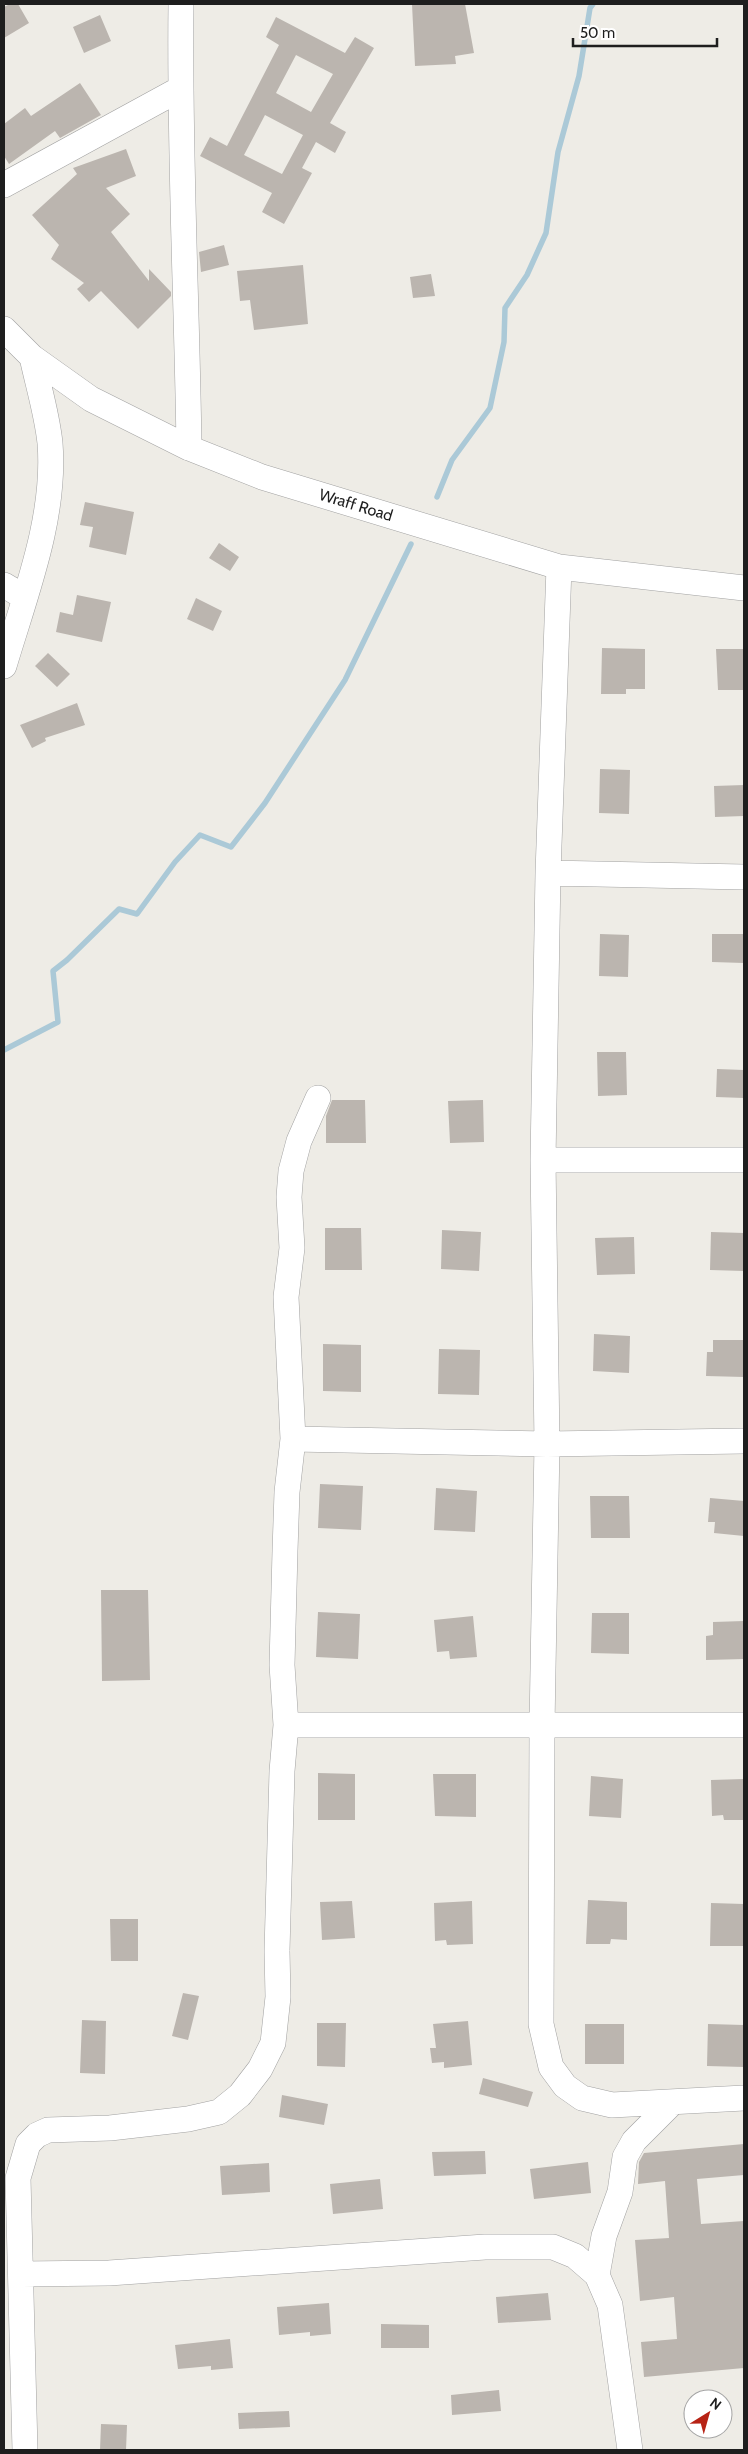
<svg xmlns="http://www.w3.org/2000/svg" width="748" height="2454" font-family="Cabin,sans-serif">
  <rect width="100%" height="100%" fill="#eeece6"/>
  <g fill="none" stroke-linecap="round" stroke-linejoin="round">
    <path stroke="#abc9d7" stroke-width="5.5" d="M437,497L452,460L490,408L504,342L505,308L527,275L546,233L558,152L579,76L590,8L593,4
      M4,1050L58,1022L53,971L67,960L119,909L137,914L175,862L200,835L231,847L265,803L345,680L411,544"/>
  </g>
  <path fill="#bbb5af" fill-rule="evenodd" d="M10,4H18L29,23L4,38V7Z
    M412,4H465L474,53L455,56L456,64L415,66Z
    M100,15L111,41L84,53L73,27Z
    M276,17L345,53L355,37L374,48L330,123L346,132L335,153L316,142L302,168L312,173L284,224L262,212L272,193L200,156L210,137L227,146L279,45L266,37ZM296,55L333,74L311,112L276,93ZM265,115L303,135L282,174L244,155Z
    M80,83L101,115L60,138L55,131L9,164L4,156V124L25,108L31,116Z
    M126,149L136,176L106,188L130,214L111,232L149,281V269L171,292V296L138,329L101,291L89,302L77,289L84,283L51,259L59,245L32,215L77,174L73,168Z
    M224,245L229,265L201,272L199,252Z
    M303,265L308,324L254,330L250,300L240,301L237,271Z
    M431,274L435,296L413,298L410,277Z
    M85,502L134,512L126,555L89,547L93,527L80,525Z
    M219,543L239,557L230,571L209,558Z
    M77,595L111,602L102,642L56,632L60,612L73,615Z
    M196,598L222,611L213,631L187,619Z
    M602,648L645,649V689H626V694H601Z
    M716,649H744V690H718Z
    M48,653L70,674L57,687L35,666Z
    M77,703L85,725L45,738L46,741L32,748L20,725Z
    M600,769L630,770L629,814L599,813Z
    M744,785V816L715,817L714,786Z
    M600,934L629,935L628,977L599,976Z
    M712,934H744V963L712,962Z
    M597,1052H626L627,1095L598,1096Z
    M717,1069L744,1070V1098L716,1097Z
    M332,1100H365L366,1143H326V1116Z
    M483,1100L484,1142L450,1143L448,1101Z
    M325,1228H361L362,1270H325Z
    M442,1230L481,1232L479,1271L441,1269Z
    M711,1232L744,1233V1271L710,1270Z
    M634,1237L635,1274L597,1275L595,1238Z
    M594,1334L630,1336L629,1373L593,1371Z
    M713,1340H744V1377L706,1376L707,1352H713Z
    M323,1344L361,1345V1392L323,1391Z
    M439,1349L480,1350L479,1395L438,1394Z
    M320,1484L363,1486L361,1530L318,1528Z
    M436,1488L477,1491L475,1532L434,1530Z
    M590,1496H629L630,1538H591Z
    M710,1498L744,1501V1536L714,1533L715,1522H708Z
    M101,1590H148L150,1680L102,1681Z
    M318,1612L360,1614L358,1659L316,1657Z
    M592,1613H629V1654L591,1653Z
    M473,1616L477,1657L450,1659L449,1651L437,1652L434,1620Z
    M744,1621V1659L706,1660V1636L713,1635V1622Z
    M318,1773L355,1774V1820H318Z
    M433,1774H476V1817L435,1816Z
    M591,1776L623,1779L621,1818L589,1816Z
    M744,1779V1820H724L723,1815L712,1816L711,1780Z
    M588,1900L627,1902V1940L611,1939L610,1944H586Z
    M352,1901L355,1938L322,1940L320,1902Z
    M472,1901L473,1944L447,1945L446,1940L435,1941L434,1903Z
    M711,1903L744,1904V1946H710Z
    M110,1919H138V1961H111Z
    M183,1993L199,1996L188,2040L172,2036Z
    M82,2020L106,2021L105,2074L80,2073Z
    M468,2021L472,2065L444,2068V2062L432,2063L430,2048H436L433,2024Z
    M317,2023H346L345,2067L317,2066Z
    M585,2024H624V2064H585Z
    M708,2024L744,2025V2067L707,2066Z
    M483,2078L533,2092L528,2107L479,2094Z
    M282,2095L328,2104L324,2125L279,2117Z
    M744,2144V2175L697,2179L701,2224L744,2221V2368L644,2377L641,2342L677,2339L674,2297L640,2301L635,2240L669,2238L665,2181L638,2184L639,2162L644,2153Z
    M485,2151L486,2174L434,2176L432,2152Z
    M588,2162L591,2193L534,2199L530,2169Z
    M269,2163L270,2192L222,2195L220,2166Z
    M380,2179L383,2209L333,2214L330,2184Z
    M548,2293L551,2320L498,2323L496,2297Z
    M329,2303L331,2334L310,2336V2332L279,2335L277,2307Z
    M381,2324L429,2325V2348H381Z
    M230,2339L233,2368L211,2370V2366L178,2369L175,2345Z
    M499,2390L501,2411L452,2415L451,2395Z
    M289,2411L290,2427L239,2429L238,2413Z
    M101,2424L127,2425L126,2450H100Z"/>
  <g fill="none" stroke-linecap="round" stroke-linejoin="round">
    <defs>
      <path id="minor" d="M181,4C179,152 187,300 189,448
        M4,185L180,89
        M4,329L32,357L91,399L189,448L262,477L559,567L744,588
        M559,567L548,873L543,1160L547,1444L542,1726L541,2024L551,2067L565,2086L582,2098L612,2105L744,2098
        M4,585L24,597
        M4,666C25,595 56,518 50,443C47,414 38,385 32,357
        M548,873L744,877
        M543,1160H744
        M293,1439L547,1444L744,1441
        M286,1725H744
        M22,2274L109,2273L485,2247H553L575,2256L597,2275L610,2305L630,2450
        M597,2275L604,2236L620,2192L625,2157L634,2141L673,2102
        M25,2450L18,2178L28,2144L37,2135L48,2130L110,2128L188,2119L219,2112L240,2095L260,2069L273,2043L278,1997L277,1951L282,1771L286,1725L282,1665L285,1551L287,1492L293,1439L286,1297L292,1248L289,1197L291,1171L299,1141L318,1098"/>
    </defs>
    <use href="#minor" stroke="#a2a2a2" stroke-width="26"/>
    <use href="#minor" stroke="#fff" stroke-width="25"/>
  </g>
  <g text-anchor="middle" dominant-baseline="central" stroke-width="4" stroke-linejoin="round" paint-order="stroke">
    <g font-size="16" fill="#1e1e1e" stroke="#fff">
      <text transform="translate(356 505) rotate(17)">Wraff Road</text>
    </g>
  </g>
  <rect width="748" height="2454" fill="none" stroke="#1e1e1e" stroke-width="10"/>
  <g transform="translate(708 2414) rotate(37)"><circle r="24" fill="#ffffff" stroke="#a5a5a5"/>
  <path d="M0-4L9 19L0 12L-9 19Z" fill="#b72315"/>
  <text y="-8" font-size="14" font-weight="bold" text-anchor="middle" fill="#1e1e1e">N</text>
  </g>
  <path d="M573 38v8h144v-8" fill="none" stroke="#1e1e1e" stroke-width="2.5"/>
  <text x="580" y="38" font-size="15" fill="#1e1e1e" stroke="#ffffff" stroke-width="4" paint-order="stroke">50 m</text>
</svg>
